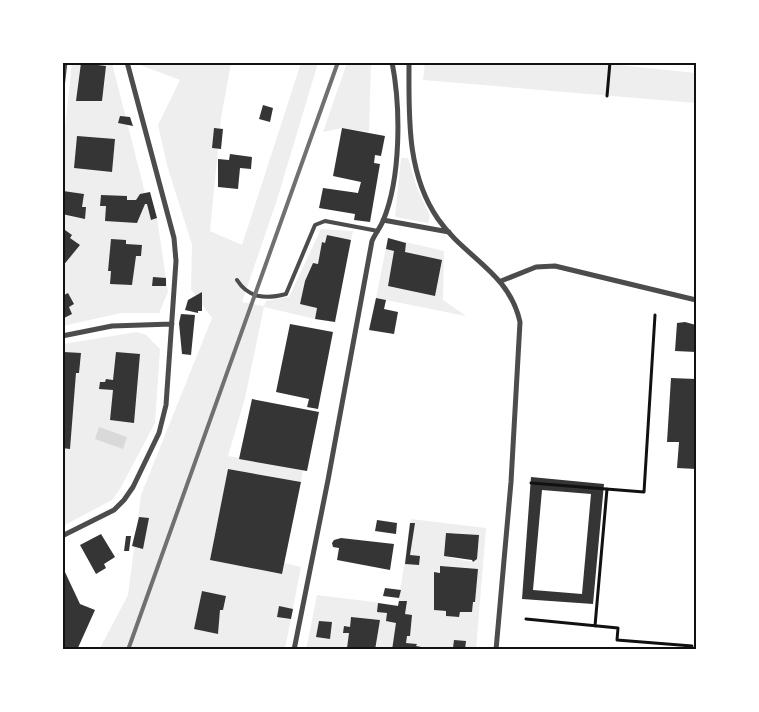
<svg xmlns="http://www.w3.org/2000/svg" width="759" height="712" font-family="'Nunito Sans',sans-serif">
  <rect width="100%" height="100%" fill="#fff"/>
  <path fill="#eee" fill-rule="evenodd" d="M589,62L696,73V103L423,80L425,63Z
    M72,63H112L145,193L150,192L157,218L168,292L159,313H121L63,326L62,156Z
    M135,63H231L221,118L210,231L242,245L301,63H318L277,200L242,302L264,306L266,301L289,297L321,229L353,231L351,240L327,235L325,243L322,242L318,264L313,263L305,281L300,303L317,308L315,319L264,307L245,398L228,456L303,470L301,482L228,469L210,560L282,574L284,563L301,567L285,649L99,650L128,595L141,495L212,318L191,289L192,245L167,165L158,125L180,80ZM202,591L226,596L223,610H220L218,634L194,629Z
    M347,63H371L369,132L342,128L323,132Z
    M401,158H408L417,188L430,216L428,223L395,217Z
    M388,238L444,251L443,300L466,316L376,298Z
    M137,332L146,335L160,349L155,423L120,489L112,500L63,526V344Z
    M411,519L486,528L476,649H427V648L416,646V644L402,642L400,649H375L380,620L351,617L350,627L344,632L349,633L347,648L359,649L306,650L317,595L398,605ZM453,533L479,535L477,559L473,562L451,558ZM434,572L477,576L475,602H473L472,612H460L459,617L446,616V611L434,610Z"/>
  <path fill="#d9d9d9" d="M99,427L127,437L123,449L95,439Z"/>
  <path fill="#353535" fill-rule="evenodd" d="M81,63L106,66L102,101H76Z
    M263,105L273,108L270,122L259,119Z
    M120,116L130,117L133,126L118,123Z
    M214,128L223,129L221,149L212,148Z
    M342,128L385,136L381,156L375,155L374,163L380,164L370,222L354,220L355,214L319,208L323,188L358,193L361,182L333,176Z
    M77,136L115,139L112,172L74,168Z
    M230,154L252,157L251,169L240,168L238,189L218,187V159L229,160Z
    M63,191L84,194L82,207H86L85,219L62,214Z
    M150,192L157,218L151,220L147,204H145L137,223L105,221L106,206H100L101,195L127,196V200H136L140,194Z
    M65,230L72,235L70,238L80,245L62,267V233Z
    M327,235L351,240L335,322L315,319L317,308L300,304L305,281L313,263L318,264L322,242L325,243Z
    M388,238L406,243L405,252L442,260L435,296L388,286L394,251L386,249Z
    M111,239L126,240V244L142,245L141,256H136L132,285L110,284L111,271H108Z
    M153,277L166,278V286H152Z
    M202,292V311H198V313L185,310L188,300Z
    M68,293L74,304L69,307L72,314L62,319V296Z
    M376,298L386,300L384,309L398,312L394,334L369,330Z
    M181,314L195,315L191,355L182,354L179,323Z
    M685,322L696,325V352L675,351L677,323Z
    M290,324L333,332L318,409L307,407L309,399L276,392Z
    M64,352L81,353L79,373H76L70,449L62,448Z
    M116,352L140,354L134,423L110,420L113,390L99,389L100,382H105L106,379L113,380Z
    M671,378L696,379V469L677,468L679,442H667Z
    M252,399L319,412L307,471L239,459Z
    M228,469L301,482L282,574L210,560Z
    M531,477L604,484L593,604L522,599ZM542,490L591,494L582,594L533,590Z
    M139,517L149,518L143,549L132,546Z
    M377,520L397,523L396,534L375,531Z
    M410,523H415L410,555L420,556L419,565L405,564Z
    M446,533L479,535L477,559L473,562L472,560L444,556Z
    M101,534L115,557L104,564L106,568L96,574L80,545Z
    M126,536H131L129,551H124Z
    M341,538L394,544L390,570L337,560L339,548L333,547L332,543L334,540Z
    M440,566L478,569L475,602H473L472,612H460L459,617L446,616V611L434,610V572L440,573Z
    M62,570H64L80,604L95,610L77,650H62Z
    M385,588L401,590L399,598L383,596Z
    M202,591L226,596L223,610H220L218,634L194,629Z
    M399,601H407L405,614L412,615L410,636H407L406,643L417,644L416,646L427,648V650H392L396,623L386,621L387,613L377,612L378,603L398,606Z
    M279,606L293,609L291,619L277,617Z
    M351,617L380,620L375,650L347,648L349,633H343L344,626L350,627Z
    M319,621L332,622L330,639L316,637Z
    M454,640L466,641L465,650H441V647L453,648Z"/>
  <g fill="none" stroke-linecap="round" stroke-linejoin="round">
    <path stroke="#111" stroke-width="3" d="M607,96L610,62
      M531,483L644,492L655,315
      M526,619L618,628L617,640L692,646
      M595,626L607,489"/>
    <path stroke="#4c4c4c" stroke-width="4" d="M237,280C249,299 267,299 286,294L315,225L325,221L378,231"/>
    <path stroke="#4c4c4c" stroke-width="5" d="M409,62C409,115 406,173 438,219C465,258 509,272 520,322L511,482L496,650
      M62,88L65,62
      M383,220L449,232
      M501,281L536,267L555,266L696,300
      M62,336L112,326L172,324
      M62,536L114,510L124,500L133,487L159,433L166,405L176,261L174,238L127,62
      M294,650L328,480L372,241C375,234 380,228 383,221C401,178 401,108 392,62"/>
    <path stroke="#707070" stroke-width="4" d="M128,650L338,62"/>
  </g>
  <rect width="759" height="712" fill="none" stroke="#ffffff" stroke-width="128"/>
  <rect x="64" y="64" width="631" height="584" fill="none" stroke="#111" stroke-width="2"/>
</svg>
